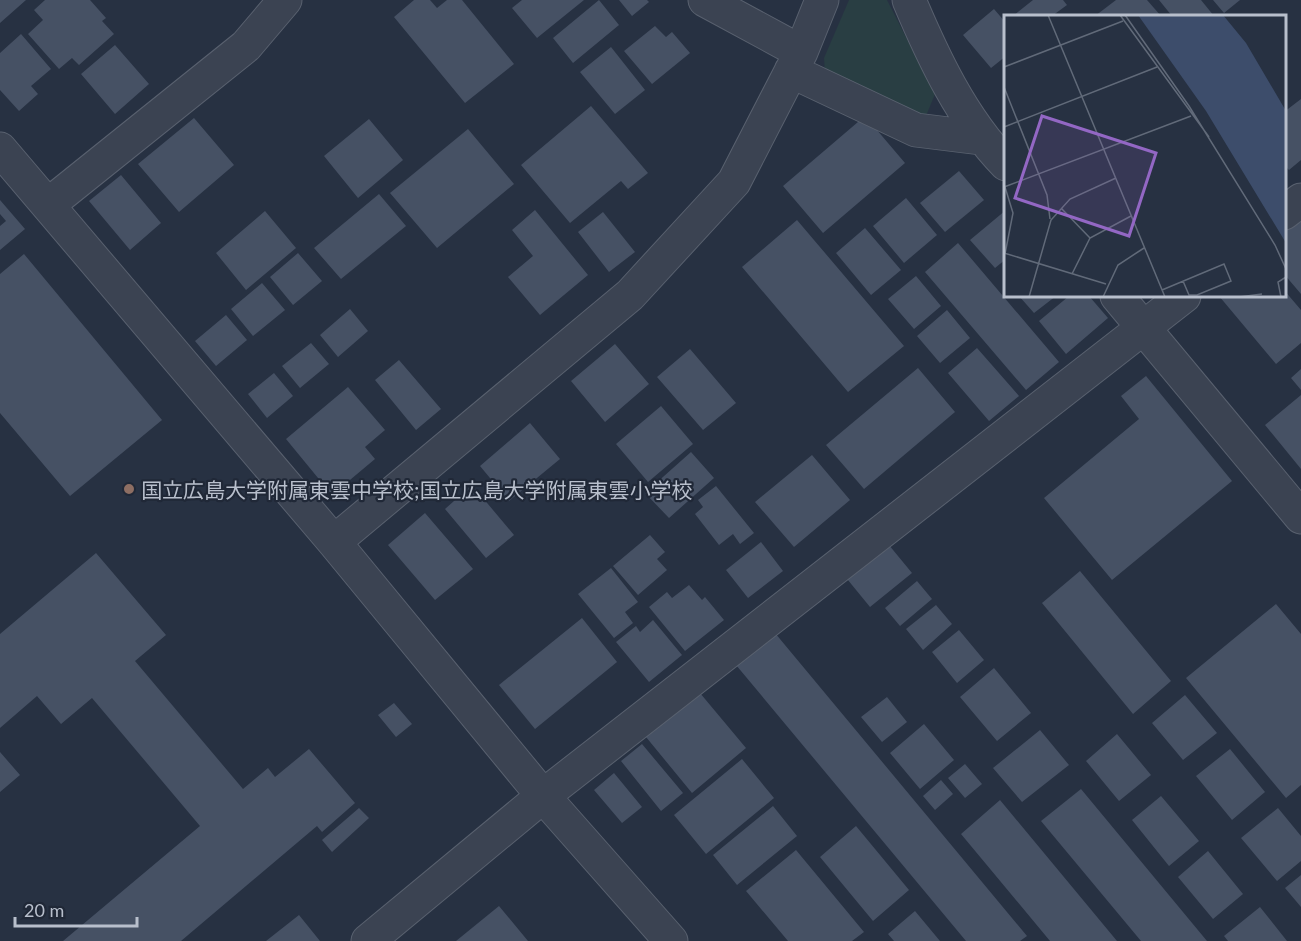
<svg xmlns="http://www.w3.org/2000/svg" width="1301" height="941" font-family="Lato,'Noto Sans JP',sans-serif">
  <rect width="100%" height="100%" fill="#273142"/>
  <path fill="#293e43" d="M849,0H887L935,94L926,116H911L825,74L824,58Z"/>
  <path fill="#465164" d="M0,0H26L0,23Z
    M45,0H90L106,18L102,21L114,34L79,65L72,58L59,69L28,34L43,20L34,10Z
    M414,0H430L437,8L447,0H462L514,64L465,103L394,17Z
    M522,0H584L537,38L512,8Z
    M599,0L619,25L573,63L553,38Z
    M619,0H647L649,2L632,16Z
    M1033,0H1063L1067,5L1052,16H1013Z
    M1116,0H1147L1161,16H1095Z
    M1159,0H1201L1214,16H1172Z
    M1213,0H1240L1224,13Z
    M994,9L1006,23V56L991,68L963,35Z
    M655,26L666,37L672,32L690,53L652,84L624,51Z
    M21,34L51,69L31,86L38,94L19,111L0,90V53Z
    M115,45L149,84L115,114L81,74Z
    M611,47L645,90L615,114L580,72Z
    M1301,99V160L1289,170L1284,165V112Z
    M591,106L648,173L628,189L621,181L570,223L521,165Z
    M865,116L905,163L823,233L783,186Z
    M194,118L234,165L179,212L138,164Z
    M369,119L403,160L358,198L324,156Z
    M468,129L514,184L437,248L390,193Z
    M959,171L984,200L945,232L920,203Z
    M121,175L161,223L130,250L89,201Z
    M379,194L406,226L341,279L314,248Z
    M906,198L937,235L904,263L873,226Z
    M0,200L25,229L0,250V226L6,221L0,214Z
    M535,210L588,275L540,315L508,277L533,256L512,230Z
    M1006,210V259L995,268L970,240Z
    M265,211L296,248L246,290L216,253Z
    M603,212L635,252L609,272L578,232Z
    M1301,216V294L1284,274V230Z
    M797,220L904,346L848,392L742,267Z
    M865,228L901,270L871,295L836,253Z
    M958,243L1059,362L1026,390L925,272Z
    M298,253L322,281L293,305L270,277Z
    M24,254L162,420L70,496L0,413V274Z
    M916,276L941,306L914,329L888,299Z
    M262,283L285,310L253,336L231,309Z
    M1284,290L1301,310V343L1276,364L1219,296H1284Z
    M1019,296H1056L1034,313Z
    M1069,296H1089L1108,318L1066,354L1039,321Z
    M350,309L368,331L338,357L320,335Z
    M947,310L970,338L940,363L917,336Z
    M226,315L247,340L216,366L195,341Z
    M311,343L329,364L300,388L282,366Z
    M615,344L649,384L605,422L571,381Z
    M977,348L1019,396L989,421L948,373Z
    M690,349L736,403L703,430L657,377Z
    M399,360L441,409L416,430L375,380Z
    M918,368L955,412L864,489L826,445Z
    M1301,369V390L1291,378Z
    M274,373L293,396L267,418L248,394Z
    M1146,376L1232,481L1112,580L1044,498L1139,419L1121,396Z
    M348,387L385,430L365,447L375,459L332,495L286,439Z
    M1301,395V469L1265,425Z
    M661,406L693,444L648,482L616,444Z
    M530,423L560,459L509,501L480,466Z
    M691,452L714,478L669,518L645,493Z
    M812,455L850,500L794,547L755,502Z
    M472,485L514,535L486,558L445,509Z
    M716,486L754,533L740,544L733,534L719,545L695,514L703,507L698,500Z
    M425,513L473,569L435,600L388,545Z
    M650,535L665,552L657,559L667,570L638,595L613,566Z
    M884,539L912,573L870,607L843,574Z
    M761,542L783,571L748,598L726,570Z
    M96,553L166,635L135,661L243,789L268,768L275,777L309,749L355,803L322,832L317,826L181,941H63L200,826L92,698L61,724L37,696L0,728V634Z
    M611,568L638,602L625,612L633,623L614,638L578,594Z
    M1080,571L1171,681L1133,714L1042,603Z
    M917,581L932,599L900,626L885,608Z
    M689,585L702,600L705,597L724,620L685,651L649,607L667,592L672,598Z
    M1276,604L1301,634V785L1286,798L1186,678Z
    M936,605L952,624L923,650L906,629Z
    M582,618L617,662L535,729L499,685Z
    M653,620L682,655L649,682L616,642L636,626L640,632Z
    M959,630L984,660L957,683L932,652Z
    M775,633L1027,936L1020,941H966L736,665Z
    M994,668L1031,713L997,741L960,697Z
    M700,693L746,748L692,793L646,737Z
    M1185,695L1217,733L1183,760L1152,723Z
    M887,697L907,722L882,742L861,717Z
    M394,703L412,724L396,737L378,715Z
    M924,724L954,760L920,789L890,753Z
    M1040,730L1069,765L1022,802L993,768Z
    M1117,734L1151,775L1119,801L1086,761Z
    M642,744L683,793L661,811L621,761Z
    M1230,749L1265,792L1232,820L1196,776Z
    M0,752L20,775L0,792Z
    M742,759L774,798L706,854L674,815Z
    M965,764L982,784L965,798L948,778Z
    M614,773L642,807L622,823L594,790Z
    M941,780L953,794L935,810L923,796Z
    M1081,789L1207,941H1141L1041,821Z
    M1161,796L1199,841L1169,866L1132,820Z
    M1000,800L1117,941H1050L961,834Z
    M773,806L797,836L737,885L713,855Z
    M359,808L369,818L332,852L322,840Z
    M1278,808L1301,836V861L1277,881L1241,838Z
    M856,826L909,890L873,921L820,857Z
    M796,850L864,932L852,941H788L746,891Z
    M1208,851L1243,894L1213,919L1178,877Z
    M1301,875V907L1285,888Z
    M499,906L528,941H456Z
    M1260,907L1287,941H1228L1224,936Z
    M915,911L940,941H894L888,934Z
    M299,915L320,941H266Z"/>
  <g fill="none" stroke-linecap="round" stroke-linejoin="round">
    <defs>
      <path id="minor" d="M705,0L801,52
        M909,0C933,57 962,119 1006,164
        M791,71L916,130L981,138
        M0,149L334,542L543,796L671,941
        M48,205L246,46L285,0
        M1284,213L1301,200
        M1117,296L1301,517
        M334,542L630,295L734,182L801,52L822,0
        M368,941L543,796L1184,296"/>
    </defs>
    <use href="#minor" stroke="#59616f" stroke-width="35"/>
    <use href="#minor" stroke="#3b4352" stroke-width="33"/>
  </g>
  <circle fill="#8d6e63" stroke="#202837" stroke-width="2" cx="129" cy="489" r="6"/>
  <g text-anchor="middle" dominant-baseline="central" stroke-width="4.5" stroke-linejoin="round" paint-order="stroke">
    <g font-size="21" fill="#b8bfcc" stroke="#202837" text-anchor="start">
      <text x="141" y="489">国立広島大学附属東雲中学校;国立広島大学附属東雲小学校</text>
    </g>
  </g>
  <g transform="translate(1004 15)">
    <rect width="282" height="282" fill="#273142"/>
    <path d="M219,0L242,28L282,96V228L202,96L134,0Z" fill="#3d4d6b"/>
    <path fill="none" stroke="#616a79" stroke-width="1.5" d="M44,0L161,282M116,0L205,122M121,0L185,91L271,230L282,254M0,52L119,6M0,72L43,180L46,204M0,112L153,52M0,172L187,101M57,193L86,223M0,238L102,269M1,239L9,198L1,172M68,259L86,223L127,201M158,275L220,249L227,266L193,280H185L179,266M25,282L47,205L66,184L112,163M99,282L114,250L140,233M235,282L258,279M277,282L274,267L282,262"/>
    <path fill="#9367c4" fill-opacity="0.15" stroke="#9367c4" stroke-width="3" d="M38,101L152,138L125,221L11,183Z"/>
    <rect width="282" height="282" fill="none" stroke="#b8bfcc" stroke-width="3"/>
  </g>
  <path d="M15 917v9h122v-9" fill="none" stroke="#b8bfcc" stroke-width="3"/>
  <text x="24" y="917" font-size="18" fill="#b8bfcc" stroke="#202837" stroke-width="4.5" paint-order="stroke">20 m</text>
</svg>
